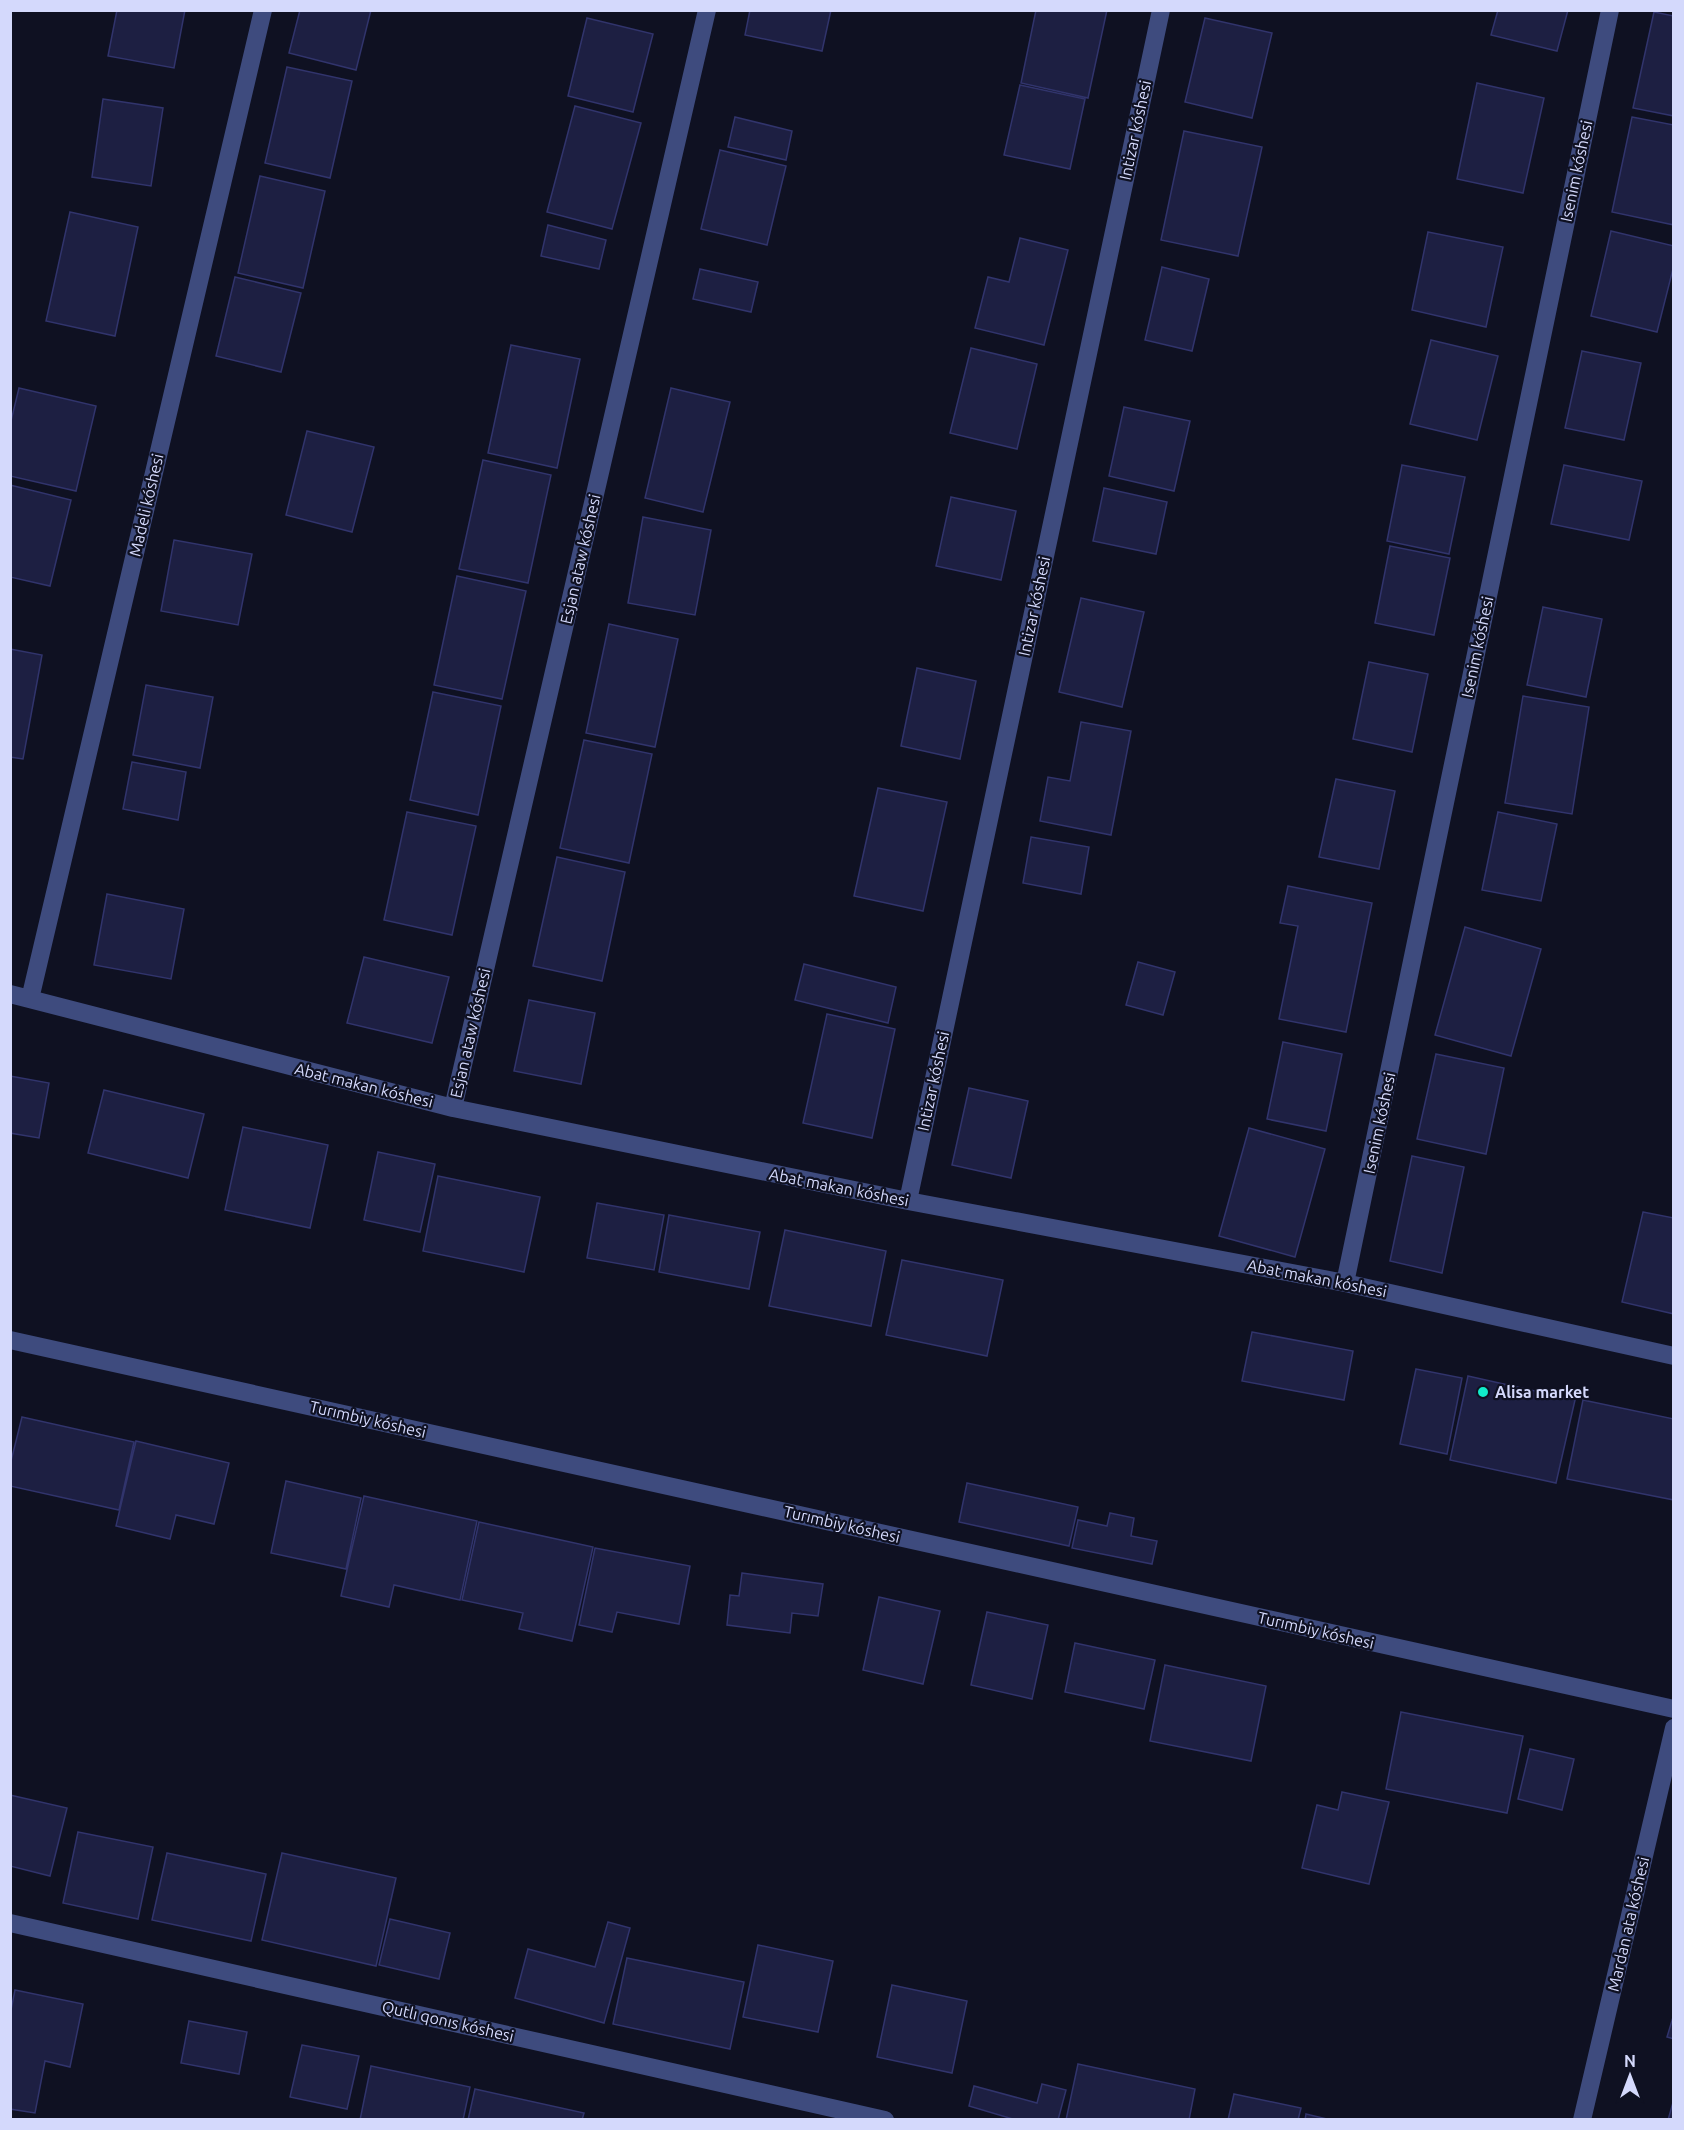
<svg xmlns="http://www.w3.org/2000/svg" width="1684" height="2130" font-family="Ubuntu,sans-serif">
  <rect width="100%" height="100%" fill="#0f1122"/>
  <path fill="#1d1f42" stroke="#31346c" stroke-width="1.5" d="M117,10H185L174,68L108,56Z
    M300,10H371L356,70L289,53Z
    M750,10H831L822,51L745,35Z
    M1036,10H1107L1088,98L1021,83Z
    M1498,10H1568L1557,51L1491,35Z
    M1654,12L1674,16V116L1633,108Z
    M587,18L653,34L633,112L568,96Z
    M1205,18L1272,33L1252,118L1185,102Z
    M287,67L352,81L330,178L265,163Z
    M1477,83L1544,98L1523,193L1457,179Z
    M1020,85L1085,99L1070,169L1004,155Z
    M103,99L163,108L151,186L92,177Z
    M575,106L641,123L612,229L547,212Z
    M735,117L792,131L786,160L728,147Z
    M1632,117L1674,125V225L1612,212Z
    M1184,131L1262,147L1238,256L1161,240Z
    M720,150L786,166L767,245L701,229Z
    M260,176L325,191L303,288L238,273Z
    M70,212L138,227L115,336L46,321Z
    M548,225L606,240L599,269L541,256Z
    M1611,231L1674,246V265L1657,332L1591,316Z
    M1428,232L1503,247L1486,327L1412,310Z
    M1020,238L1068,250L1044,345L975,328L988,277L1009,282Z
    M1162,267L1209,279L1192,351L1145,340Z
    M700,269L758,282L751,312L693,299Z
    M235,277L301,293L281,372L216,356Z
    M1431,340L1498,356L1477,440L1410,424Z
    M511,345L580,359L557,468L488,453Z
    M971,348L1037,364L1017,449L950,433Z
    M1582,351L1641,363L1624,440L1565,428Z
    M19,388L96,406L76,491L10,476V425Z
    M671,388L730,402L703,512L645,498Z
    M1124,407L1190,421L1174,491L1109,476Z
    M307,431L374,447L352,532L286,515Z
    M483,460L551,475L528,583L459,569Z
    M1402,465L1465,477L1449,554L1387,541Z
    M1564,465L1642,481L1629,540L1551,524Z
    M10,485L71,500L50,586L10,577Z
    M1104,488L1167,502L1156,554L1093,541Z
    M951,497L1016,511L1001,580L936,566Z
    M643,517L711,530L695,615L628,603Z
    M174,540L252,554L238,625L161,611Z
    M1390,546L1450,558L1434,635L1375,623Z
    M457,576L526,591L502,699L434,685Z
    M1081,598L1144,612L1122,707L1059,692Z
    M1543,607L1602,619L1586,697L1527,685Z
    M609,624L678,639L655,747L586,733Z
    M10,649L42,655L23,759L10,757Z
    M1369,662L1428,674L1412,752L1353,739Z
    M917,668L976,681L960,759L901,746Z
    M146,685L213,697L200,768L133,755Z
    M433,692L501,706L478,815L410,800Z
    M1523,696L1589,707L1572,814L1505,803Z
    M1081,722L1131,731L1111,835L1040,821L1048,777L1070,781Z
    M584,740L652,754L629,863L560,848Z
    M132,762L186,772L178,820L123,809Z
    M1336,779L1395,791L1379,869L1319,857Z
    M878,788L947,802L923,911L854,896Z
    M407,812L476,826L452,935L384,920Z
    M1498,812L1557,824L1541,901L1482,890Z
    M1031,837L1089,847L1081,894L1023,883Z
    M557,857L625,872L602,981L533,966Z
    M1288,886L1372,903L1346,1032L1279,1019L1298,926L1280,923Z
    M107,894L184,909L171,979L94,965Z
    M1465,927L1541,949L1511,1056L1435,1035Z
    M364,957L449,977L432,1043L347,1023Z
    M1138,962L1175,972L1163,1015L1126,1005Z
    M804,964L896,987L888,1023L795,1000Z
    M529,1000L595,1013L581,1084L514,1071Z
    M827,1014L895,1029L872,1138L803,1123Z
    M1283,1042L1342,1054L1326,1131L1267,1119Z
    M1436,1054L1504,1068L1486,1154L1417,1139Z
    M10,1076L49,1083L39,1138L10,1133Z
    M969,1088L1028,1101L1011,1178L952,1165Z
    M104,1090L204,1114L188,1178L88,1153Z
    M243,1127L328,1145L310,1228L225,1210Z
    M1249,1128L1325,1149L1295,1257L1219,1236Z
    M378,1152L435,1164L420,1232L364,1220Z
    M1412,1156L1464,1167L1442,1273L1390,1261Z
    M438,1176L540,1197L524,1272L423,1251Z
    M597,1203L664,1215L654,1270L587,1258Z
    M1643,1212L1674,1218V1314L1622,1302Z
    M669,1215L760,1232L749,1289L659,1272Z
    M785,1230L886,1251L871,1326L769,1306Z
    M902,1260L1003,1280L987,1356L886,1335Z
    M1252,1332L1353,1351L1344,1400L1242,1381Z
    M1416,1369L1462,1378L1447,1454L1400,1444Z
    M1468,1376L1575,1400L1556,1483L1450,1460Z
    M1583,1400L1674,1419V1500L1567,1479Z
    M22,1417L134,1442L119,1510L10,1486V1465Z
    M136,1441L229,1463L214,1524L176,1515L170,1539L116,1526Z
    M286,1481L361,1498L346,1569L271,1553Z
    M967,1483L1078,1507L1069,1546L959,1522Z
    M364,1496L477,1521L460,1600L394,1585L389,1607L341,1596Z
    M1110,1513L1134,1518L1131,1536L1157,1541L1152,1564L1072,1548L1078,1520L1107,1526Z
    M479,1522L593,1547L572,1641L519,1629L523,1613L462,1600Z
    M595,1548L690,1566L679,1624L617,1612L612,1632L579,1625Z
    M742,1573L823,1584L818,1616L792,1613L790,1633L727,1625L730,1595L739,1596Z
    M879,1597L940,1611L923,1684L863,1670Z
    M987,1612L1048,1625L1032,1699L971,1685Z
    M1075,1643L1155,1660L1144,1709L1065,1692Z
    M1165,1665L1266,1686L1251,1761L1150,1741Z
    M1401,1712L1523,1736L1507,1813L1386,1789Z
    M1530,1749L1574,1759L1562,1810L1518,1799Z
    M1342,1792L1389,1802L1369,1884L1302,1868L1317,1805L1338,1810Z
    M10,1795L67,1808L50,1876L10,1866Z
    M78,1832L153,1847L138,1919L63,1903Z
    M167,1853L266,1874L251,1941L152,1920Z
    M282,1853L396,1878L376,1966L262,1940Z
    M390,1919L450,1933L439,1979L379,1965Z
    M608,1922L630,1928L604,2023L515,1998L528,1949L595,1967Z
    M758,1945L833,1961L818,2032L743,2017Z
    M627,1958L744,1982L730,2049L613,2024Z
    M892,1985L967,2001L952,2073L877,2057Z
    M15,1990L83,2004L70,2067L45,2061L35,2113L10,2109V2015Z
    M1674,2014V2039L1667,2037Z
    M189,2021L247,2032L239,2074L181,2063Z
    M302,2045L359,2056L347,2109L290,2097Z
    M1078,2064L1195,2089L1189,2120H1066Z
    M371,2066L470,2087L463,2120H360Z
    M1042,2084L1066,2090L1058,2120H1016L969,2106L974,2086L1037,2103Z
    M475,2089L584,2113L582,2120H468Z
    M1234,2094L1301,2108L1298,2120H1228Z
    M1674,2099V2120H1668Z
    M1306,2114L1331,2120H1305Z"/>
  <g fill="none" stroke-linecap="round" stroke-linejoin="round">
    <path stroke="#3e4b7e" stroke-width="18" d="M10,994L453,1108L908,1201L1345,1283L1674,1356
      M30,999L263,10
      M453,1108L707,10
      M908,1201L1161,10
      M1345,1283L1610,10
      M10,1340L1674,1709
      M10,1923L885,2120
      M1582,2120L1674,1728"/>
  </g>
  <circle fill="#11ebca" stroke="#0f1122" stroke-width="2" cx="1483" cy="1392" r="6"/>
  <g text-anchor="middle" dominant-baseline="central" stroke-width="4.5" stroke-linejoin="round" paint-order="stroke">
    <g font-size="16" fill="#d4d9fc" stroke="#0f1122">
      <text transform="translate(1135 130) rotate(-78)">Intizar kóshesi</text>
      <text transform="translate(1576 171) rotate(-78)">Isenim kóshesi</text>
      <text transform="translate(146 505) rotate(-77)">Madeli kóshesi</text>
      <text transform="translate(580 559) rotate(-77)">Esjan ataw kóshesi</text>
      <text transform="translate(1034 606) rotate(-78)">Intizar kóshesi</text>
      <text transform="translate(1477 647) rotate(-78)">Isenim kóshesi</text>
      <text transform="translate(470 1033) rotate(-77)">Esjan ataw kóshesi</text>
      <text transform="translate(933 1081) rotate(-78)">Intizar kóshesi</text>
      <text transform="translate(364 1085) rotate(14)">Abat makan kóshesi</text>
      <text transform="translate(1379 1123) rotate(-78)">Isenim kóshesi</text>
      <text transform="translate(839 1187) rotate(11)">Abat makan kóshesi</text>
      <text transform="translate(1317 1278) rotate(11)">Abat makan kóshesi</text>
      <text transform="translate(368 1419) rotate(13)">Turımbiy kóshesi</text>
      <text transform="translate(842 1524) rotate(13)">Turımbiy kóshesi</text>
      <text transform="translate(1316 1630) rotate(13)">Turımbiy kóshesi</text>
      <text transform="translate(1628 1924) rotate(-77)">Mardan ata kóshesi</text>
      <text transform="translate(448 2021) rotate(13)">Qutlı qonıs kóshesi</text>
    </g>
    <g font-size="16" font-weight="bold" fill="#d4d9fc" stroke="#0f1122" text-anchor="start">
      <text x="1495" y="1392">Alisa market</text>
    </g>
  </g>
  <rect width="1684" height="2130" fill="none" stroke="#d4d9fc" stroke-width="24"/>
  <g transform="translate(1630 2076)" stroke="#0f1122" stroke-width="4.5" paint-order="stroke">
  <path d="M0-4.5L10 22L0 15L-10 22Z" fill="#d4d9fc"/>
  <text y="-9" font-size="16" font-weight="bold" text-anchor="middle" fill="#d4d9fc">N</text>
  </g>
</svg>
